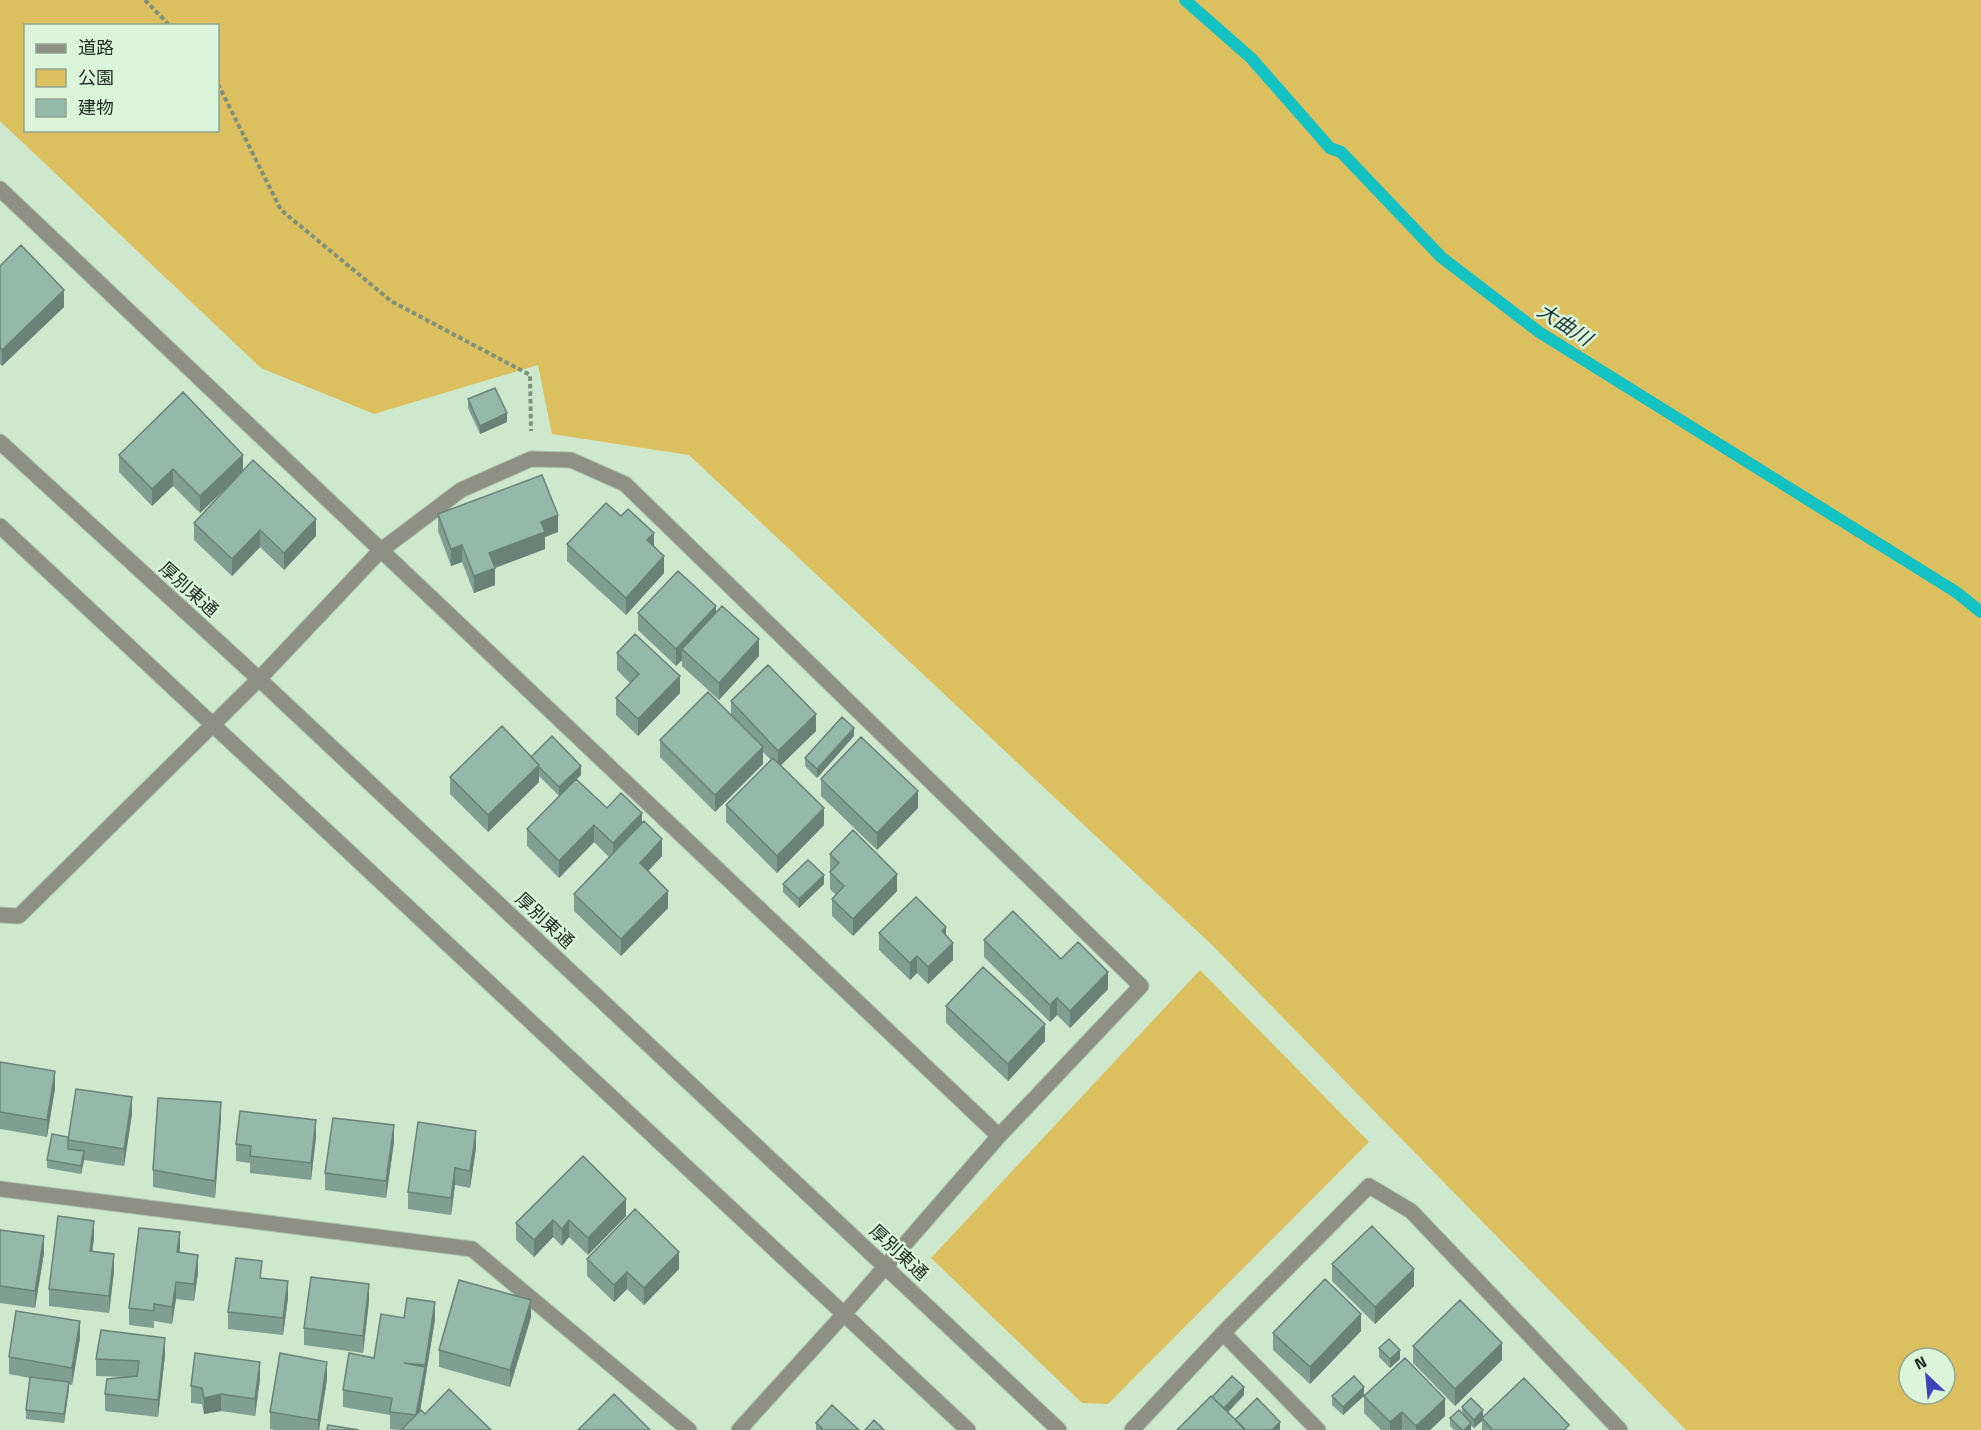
<svg xmlns="http://www.w3.org/2000/svg" width="1981" height="1430" font-family="'Titillium Web','Noto Sans JP',sans-serif">
  <rect width="100%" height="100%" fill="#cee8ce"/>
  <path fill="#dcbf5e" fill-rule="evenodd" d="M0,0H1981V1430H1686L1212,945L689,455L552,434L538,365L374,414L261,368L0,121ZM26,26H218V130H26ZM1909,1358H1945V1394H1909Z
    M1200,970L1369,1142L1108,1404L1082,1403L931,1258Z"/>
  <g fill="none" stroke-linecap="round" stroke-linejoin="round">
    <path stroke="#14c1c3" stroke-width="12" d="M1185,0L1251,58L1330,148L1341,152L1441,257L1539,332L1956,592L1981,612"/>
    <defs>
      <path id="minor" d="M0,189L999,1136
        M0,915L19,916L259,679L380,551L461,490L531,459L571,460L625,484L1141,986L999,1136L845,1313L739,1430
        M0,1189L472,1249L689,1430
        M1223,1333L1318,1430
        M1132,1430L1223,1333L1369,1186L1411,1211L1620,1430"/>
      <path id="tertiary" d="M0,442L259,679L1059,1430
        M0,526L968,1430"/>
    </defs>
    <use href="#minor" stroke="#acc3ac" stroke-width="17"/>
    <use href="#tertiary" stroke="#acc3ac" stroke-width="17"/>
    <path stroke="#7e907e" stroke-width="4" stroke-dasharray="4.5 3" stroke-linecap="butt" d="M145,0L170,26
      M218,84L281,210L391,301L530,375L531,431"/>
    <use href="#minor" stroke="#8d9083" stroke-width="15"/>
    <use href="#tertiary" stroke="#8d9083" stroke-width="15"/>
  </g>
  <path fill="#7f9f93" d="M0,266L64,307L2,366L0,364Z
    M468,399L507,422L480,434L468,408Z
    M119,455L243,471L316,536L284,570L260,547L232,576L194,540V523L236,478L200,513L173,486L152,506L119,472Z
    M438,514L558,532L545,537V549L495,568V585L474,593L462,562L451,566L438,531Z
    M567,544L654,547L664,573L626,615L567,561Z
    M716,612L759,656L719,700L682,666V660L676,666L638,630V613Z
    M617,653L680,693L638,736L616,715V698L630,683L617,670Z
    M731,701L816,731L780,766L824,825L777,873L726,822V805L771,760L763,752V764L715,812L660,757V740L731,714Z
    M854,736L817,778L805,766V758Z
    M531,757L581,775L576,779L607,808L642,823L662,856L648,871L668,908L621,956L574,911V894L609,857L594,842L559,878L527,846V829L572,783L559,796L539,776V782L488,832L450,794V777Z
    M821,779L918,808L877,850L821,796Z
    M830,854L897,891L853,936L832,916V899L836,895L830,889Z
    M783,884H824L799,908L783,892Z
    M879,933L946,936L953,960L928,984L917,973L910,980L879,950Z
    M984,940L1061,959L1108,989L1070,1028L1057,1015L1050,1022L984,957Z
    M946,1006L1045,1041L1008,1081L946,1023Z
    M0,1062L55,1088L47,1137L0,1129Z
    M132,1114L124,1166L84,1160L81,1174L47,1168V1160L68,1137Z
    M221,1119L215,1198L153,1187V1170Z
    M316,1137L311,1180L250,1173V1163L236,1161V1144Z
    M394,1142L386,1198L325,1190V1173Z
    M476,1148L470,1188L455,1185L451,1215L408,1209V1192Z
    M583,1156L626,1216L588,1255L569,1237L562,1246L553,1237L534,1257L516,1240V1223Z
    M0,1230L44,1253L35,1308L0,1303Z
    M94,1238L92,1251L114,1271L109,1313L49,1306V1289Z
    M180,1249L179,1252L198,1272L194,1301L176,1299L172,1324L154,1321V1328L129,1325V1308Z
    M587,1259L679,1269L644,1305L627,1289L614,1302L587,1276Z
    M1332,1264L1414,1286L1375,1324L1332,1281Z
    M262,1278L288,1298L283,1335L228,1329V1312Z
    M369,1301L363,1353L304,1345V1328Z
    M531,1317L510,1387L439,1367V1350Z
    M404,1318L435,1319L420,1411L425,1414L491,1430H400L390,1429V1415L343,1407V1390L374,1358Z
    M1361,1331L1310,1384L1273,1350V1333Z
    M80,1338L72,1385L69,1384L64,1423L26,1419V1410L30,1378L9,1374V1357Z
    M1413,1346L1502,1360L1455,1406L1413,1363Z
    M1379,1348L1400,1359L1390,1368L1379,1357Z
    M165,1355L158,1417L105,1411V1394L125,1377L96,1376V1359Z
    M260,1379L255,1416L221,1411L204,1414L202,1404L191,1403V1386Z
    M327,1379L319,1430H275L270,1429V1412Z
    M1332,1396H1364L1343,1415L1332,1405Z
    M1364,1396L1445,1416L1430,1430H1403L1402,1429L1401,1430H1381L1364,1413Z
    M1462,1407L1483,1416L1569,1430H1482V1421L1474,1428L1471,1426V1430H1454L1450,1426V1418L1462,1413Z
    M816,1423L859,1430H816Z"/>
  <path fill="#688278" d="M64,290V307L2,366V350Z
    M507,413V422L480,434V426Z
    M243,455V472L200,513V496Z
    M173,469V486L152,506V489Z
    M558,515V532L545,537V549L489,570V553L541,522Z
    M316,519V536L284,570V553Z
    M260,530V547L232,576V559Z
    M654,533V550L647,540Z
    M462,545V562L451,566V549Z
    M664,556V573L626,615V598Z
    M495,568V585L474,593V576Z
    M716,606V623L682,649V660L676,666V649Z
    M759,639V656L719,700V683Z
    M680,676V693L638,736V719Z
    M816,714V731L778,768V751Z
    M854,728V736L817,778V769Z
    M763,747V764L715,812V795Z
    M539,765V782L488,832V815Z
    M581,766V775L559,796V787Z
    M918,791V808L877,850V833Z
    M824,808V825L777,873V856Z
    M642,813V830L613,860V843Z
    M594,825V842L559,878V861Z
    M662,839V856L640,880V863Z
    M897,874V891L853,936V919Z
    M824,875V884L799,908V899Z
    M668,891V908L621,956V939Z
    M946,927V944L942,931Z
    M953,943V960L928,984V967Z
    M917,956V973L910,980V963Z
    M1108,972V989L1070,1028V1011Z
    M1057,998V1015L1050,1022V1005Z
    M1045,1024V1041L1008,1081V1064Z
    M55,1071V1088L47,1137V1120Z
    M132,1097V1114L124,1166V1149Z
    M221,1102V1119L215,1198V1181Z
    M316,1120V1137L311,1180V1163Z
    M394,1125V1142L386,1198V1181Z
    M476,1131V1148L470,1188V1171Z
    M84,1151V1160L81,1174V1166Z
    M455,1168V1185L451,1215V1198Z
    M626,1199V1216L588,1255V1238Z
    M553,1220V1237L534,1257V1240Z
    M569,1220V1237L562,1246V1229Z
    M94,1221V1238L90,1268V1251Z
    M180,1232V1249L177,1269V1252Z
    M44,1236V1253L35,1308V1291Z
    M679,1252V1269L644,1305V1288Z
    M114,1254V1271L109,1313V1296Z
    M198,1255V1272L194,1301V1284Z
    M1414,1269V1286L1375,1324V1307Z
    M627,1272V1289L614,1302V1285Z
    M288,1281V1298L283,1335V1318Z
    M176,1282V1299L172,1324V1307Z
    M369,1284V1301L363,1353V1336Z
    M531,1300V1317L510,1387V1370Z
    M435,1302V1319L417,1430L416,1415Z
    M1361,1314V1331L1310,1384V1367Z
    M80,1321V1338L72,1385V1368Z
    M165,1338V1355L158,1417V1400Z
    M1502,1343V1360L1455,1406V1389Z
    M1400,1350V1359L1390,1368V1359Z
    M260,1362V1379L255,1416V1399Z
    M327,1362V1379L319,1430H318V1420Z
    M69,1382V1390L64,1423V1414Z
    M1244,1387V1395L1221,1420V1411Z
    M1364,1387V1396L1343,1415V1407Z
    M221,1394V1411L204,1414V1398Z
    M1445,1399V1416L1430,1430H1416V1426Z
    M1483,1410V1419L1482,1418V1421L1474,1428V1420Z
    M1402,1412V1429L1401,1430H1390V1422Z
    M1280,1422V1430H1272Z
    M1471,1423V1430H1464Z"/>
  <path fill="#94b9ab" stroke="#688278" stroke-width="1.5" d="M21,245L64,290L2,350L0,347V266Z
    M495,388L507,413L480,426L468,399Z
    M183,392L243,455L200,496L173,469L152,489L119,455Z
    M253,460L316,519L284,553L260,530L232,559L194,523Z
    M542,475L558,515L541,522L545,532L489,553L495,568L474,576L462,545L451,549L438,514Z
    M606,503L621,516L628,509L654,533L647,540L664,556L626,598L567,544Z
    M678,571L716,606L676,649L638,613Z
    M722,606L759,639L719,683L682,649Z
    M635,634L680,676L638,719L616,698L639,674L617,653Z
    M768,665L816,714L778,751L731,701Z
    M708,692L763,747L715,795L660,740Z
    M842,717L854,728L817,769L805,758Z
    M502,726L539,765L488,815L450,777Z
    M552,736L581,766L559,787L539,767V765L531,757Z
    M861,737L918,791L877,833L821,779Z
    M773,758L824,808L777,856L726,805Z
    M576,779L607,808L621,793L642,813L613,843L594,825L559,861L527,829Z
    M644,821L662,839L640,863L668,891L621,939L574,894Z
    M853,830L897,874L853,919L832,899L844,886L830,872L839,863L830,854Z
    M808,860L824,875L799,899L783,884Z
    M916,897L946,927L942,931L953,943L928,967L917,956L910,963L879,933Z
    M1013,911L1061,959L1078,942L1108,972L1070,1011L1057,998L1050,1005L984,940Z
    M983,967L1045,1024L1008,1064L946,1006Z
    M0,1062L55,1071L47,1120L0,1112Z
    M76,1089L132,1097L124,1149L68,1140Z
    M158,1098L221,1102L215,1181L153,1170Z
    M240,1111L316,1120L311,1163L250,1156L251,1146L236,1144Z
    M333,1118L394,1125L386,1181L325,1173Z
    M418,1122L476,1131L470,1171L455,1168L451,1198L408,1192Z
    M52,1134L68,1137V1149L84,1151L81,1166L47,1160Z
    M583,1156L626,1199L588,1238L569,1220L562,1229L553,1220L534,1240L516,1223Z
    M635,1209L679,1252L644,1288L627,1272L614,1285L587,1259Z
    M58,1216L94,1221L90,1251L114,1254L109,1296L49,1289Z
    M1372,1226L1414,1269L1375,1307L1332,1264Z
    M139,1228L180,1232L177,1252L198,1255L194,1284L176,1282L172,1307L154,1304V1311L129,1308Z
    M0,1230L44,1236L35,1291L0,1286Z
    M236,1258L262,1261L260,1278L288,1281L283,1318L228,1312Z
    M311,1277L369,1284L363,1336L304,1328Z
    M1325,1279L1361,1314L1310,1367L1273,1333Z
    M459,1280L531,1300L510,1370L439,1350Z
    M407,1298L435,1302L425,1365L404,1363L425,1367L416,1415L390,1412L392,1398L343,1390L349,1353L374,1358L381,1314L404,1318Z
    M1460,1300L1502,1343L1455,1389L1413,1346Z
    M16,1311L80,1321L72,1368L9,1357Z
    M101,1330L165,1338L158,1400L105,1394L107,1379L137,1376L139,1361L96,1359Z
    M1389,1339L1400,1350L1390,1359L1379,1348Z
    M195,1353L260,1362L255,1399L221,1394L204,1398L202,1388L191,1386Z
    M280,1353L327,1362L318,1420L270,1412Z
    M1405,1358L1445,1399L1416,1426L1402,1412L1390,1422L1364,1396Z
    M1232,1376L1244,1387L1224,1408L1212,1397Z
    M1354,1376L1364,1387L1343,1407L1332,1396Z
    M30,1377L69,1382L64,1414L26,1410Z
    M1524,1378L1569,1425L1564,1430H1493L1482,1418Z
    M449,1389L491,1430H401L421,1410L425,1414Z
    M614,1394L650,1430H578Z
    M1211,1396L1245,1429L1244,1430H1177Z
    M1257,1398L1280,1422L1272,1430H1245L1235,1420Z
    M1471,1398L1483,1410L1474,1420L1462,1407Z
    M832,1405L859,1430H821L822,1428L816,1423Z
    M1459,1410L1471,1423L1464,1430H1462L1450,1418Z
    M874,1420L884,1430H865Z
    M328,1425L359,1430H327Z"/>
  <g text-anchor="middle" dominant-baseline="central" stroke-width="5" stroke-linejoin="round" paint-order="stroke">
    <g font-size="18" fill="#232d23" stroke="#dbf5db">
      <text transform="translate(189 589) rotate(42)">厚別東通</text>
      <text transform="translate(545 920) rotate(43)">厚別東通</text>
      <text transform="translate(899 1252) rotate(43)">厚別東通</text>
    </g>
    <g font-size="20" font-style="italic" fill="#213a3a" stroke="#dbf5db">
      <text transform="translate(1565 324) rotate(33)">大曲川</text>
    </g>
  </g>
  <rect x="24" y="24" width="195" height="108" fill="#dbf5db" stroke="#91a591" stroke-width="1.5"/>
  <rect x="36" y="44" width="30" height="9" fill="#8d9083" stroke="#91a591" stroke-width="1.5"/>
  <text x="78" y="54" font-size="18" fill="#232d23">道路</text>
  <rect x="36" y="69" width="30" height="18" fill="#dcbf5e" stroke="#91a591" stroke-width="1.5"/>
  <text x="78" y="84" font-size="18" fill="#232d23">公園</text>
  <rect x="36" y="99" width="30" height="18" fill="#94b9ab" stroke="#91a591" stroke-width="1.5"/>
  <text x="78" y="114" font-size="18" fill="#232d23">建物</text>
  <g transform="translate(1927 1376) rotate(334)"><circle r="28" fill="#dbf5db" stroke="#91a591" stroke-width="1.5"/>
  <path d="M0-4.5L10 22L0 15L-10 22Z" fill="#3d45b9"/>
  <text y="-9" font-size="16" font-weight="bold" text-anchor="middle" fill="#232d23">N</text>
  </g>
</svg>
